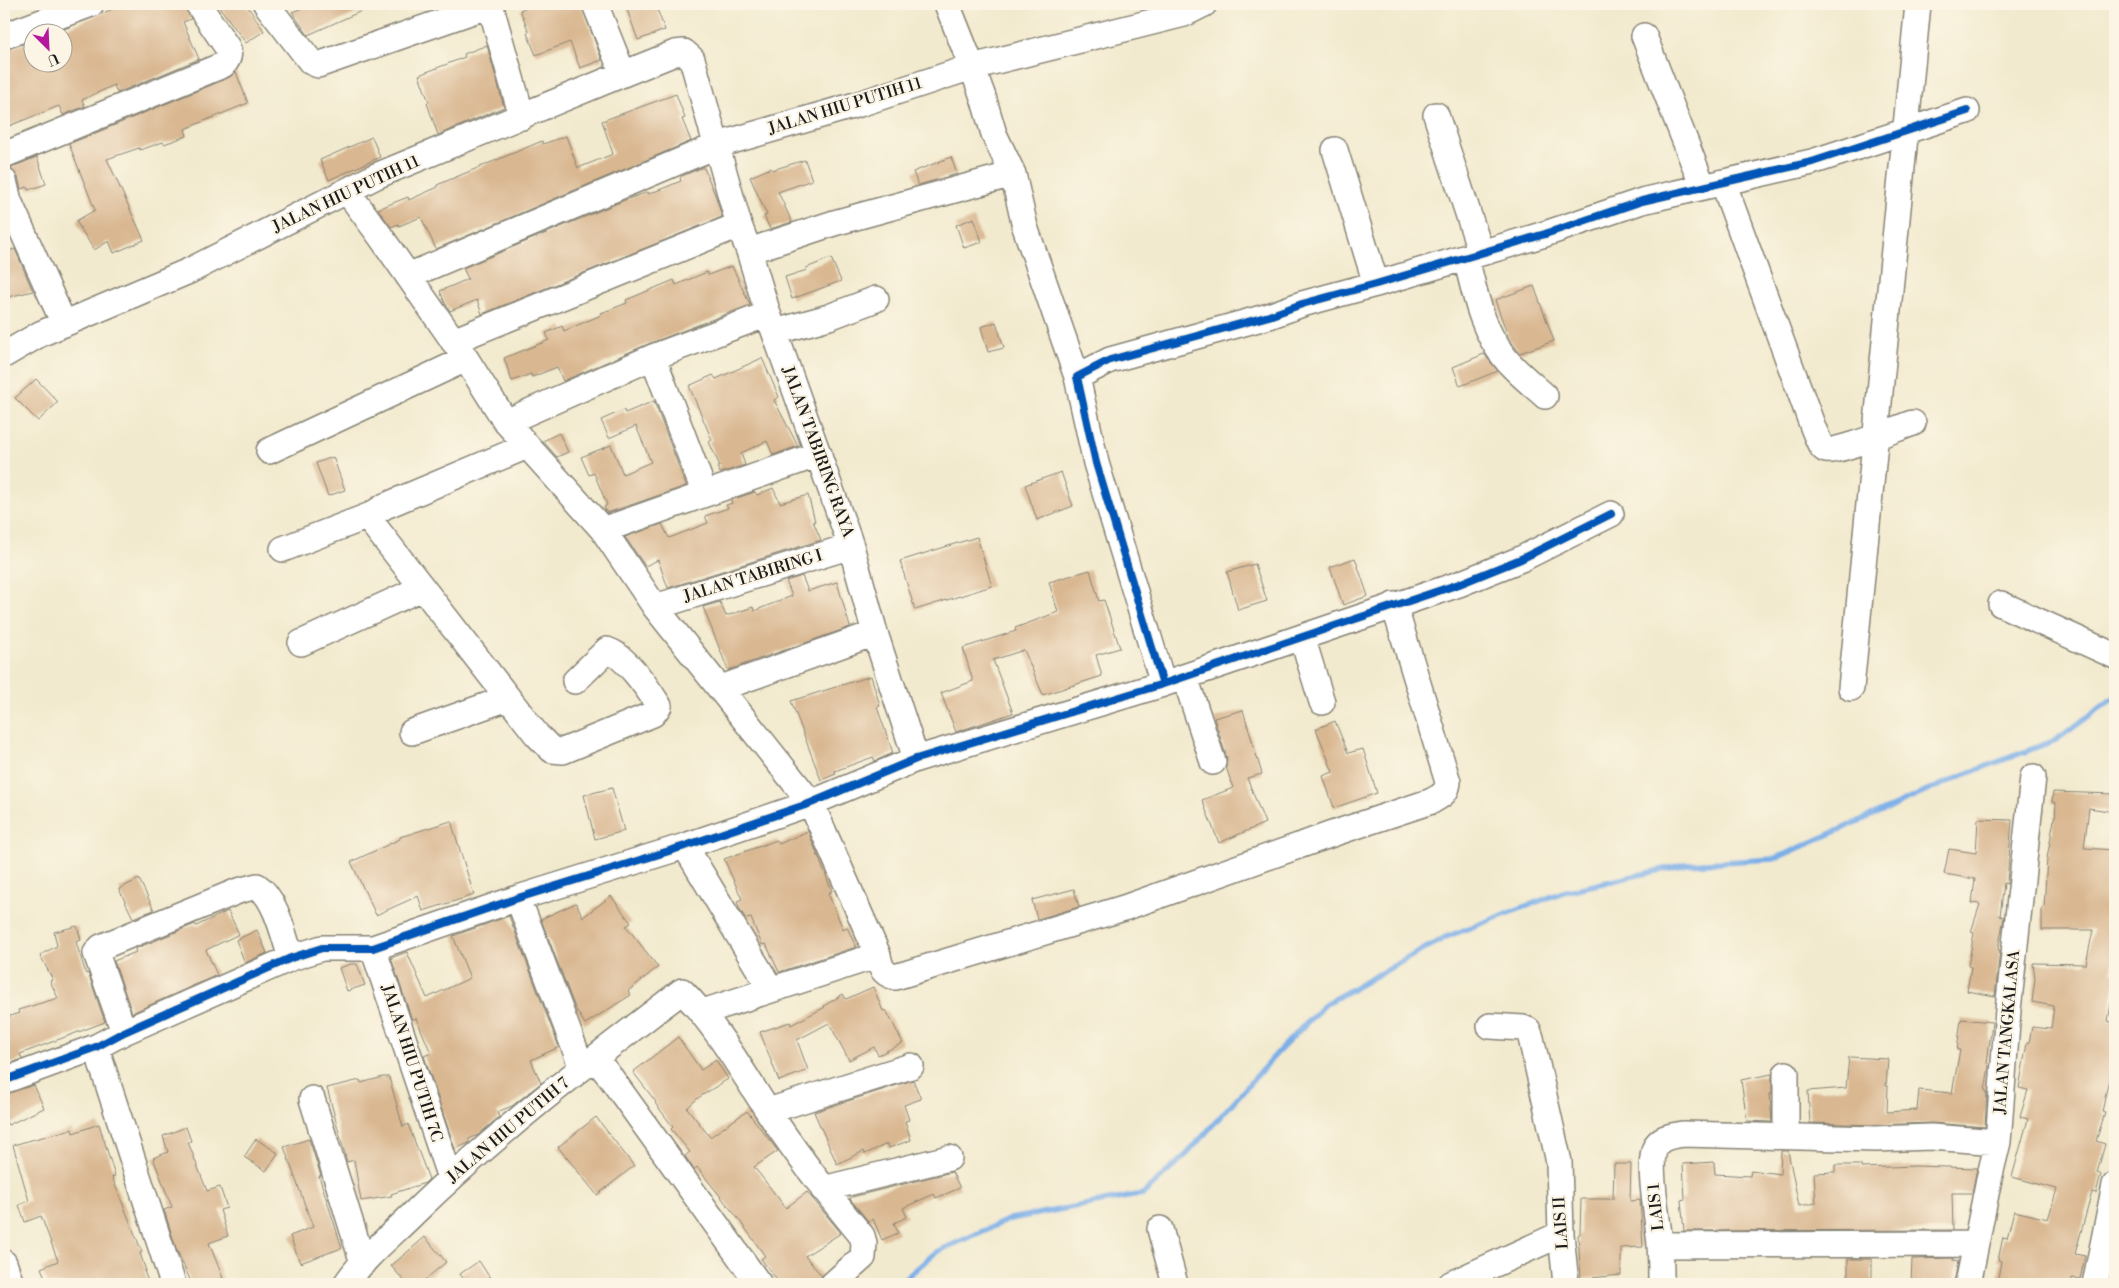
<svg xmlns="http://www.w3.org/2000/svg" width="2119" height="1288" font-family="'Libre Bodoni',serif">
  <rect width="100%" height="100%" fill="#fcf5e5"/>
  <filter id="ink" filterUnits="userSpaceOnUse"><feTurbulence type="fractalNoise" baseFrequency=".02" numOctaves="2"/><feDisplacementMap in="SourceGraphic" scale="10" xChannelSelector="R" yChannelSelector="G"/><feConvolveMatrix kernelMatrix="1 2 1 2 8 2 1 2 1" color-interpolation-filters="sRGB"/></filter>
  <filter id="wash" filterUnits="userSpaceOnUse"><feTurbulence type="fractalNoise" baseFrequency=".0096" numOctaves="4" result="noise"/><feDisplacementMap in="SourceGraphic" scale="20" xChannelSelector="R" yChannelSelector="G"/><feGaussianBlur stdDeviation="1.12" result="paint"/><feColorMatrix in="noise" values="0 0 0 0 0 0 0 0 0 0 0 0 0 0 0 0 0 1.4 0 .05"/><feComposite in="paint" operator="in"/></filter>
  <g filter="url(#wash)">
    <rect width="100%" height="100%" fill="#f2eace"/>
    <g fill="none" stroke-linecap="round" stroke-linejoin="round">
      <path stroke="#7cafe8" stroke-width="5.5" d="M899,1284L936,1252L1010,1219L1143,1194L1187,1154L1278,1052L1325,1004L1446,937L1563,892L1687,864L1774,859L1963,775L2056,740L2115,697"/>
    </g>
    <g id="blocks">
      <path fill="#d9b791" d="M125,4H184L191,19L183,22L199,59L117,93L114,85L82,100L85,106L63,115L59,106L4,128V50L32,41V62H62V30Z
        M217,4H246L264,31L246,43Z
        M313,4H377L308,35L292,12Z
        M534,4H581L602,60L580,68L570,42L536,55L527,33L529,32L520,10Z
        M625,4H655L665,30L638,40Z
        M487,45L504,107L438,135L427,103L429,102L419,75L465,57L464,54Z
        M236,72L248,103L185,129L187,136L164,144L163,142L140,150L139,148L107,159L144,240L114,253L109,241L94,250L76,221L95,210L69,144L228,78Z
        M676,94L685,118L682,119L691,141L436,249L421,217L399,226L398,224L391,227L378,209L408,197L409,200L438,187L437,185L542,141L543,144L566,136L578,168L613,154L602,121Z
        M372,137L380,157L329,180L320,160Z
        M37,157L46,184L28,190L27,187L21,189L18,177L10,168Z
        M951,157L957,174L918,185L913,172Z
        M805,160L812,180L778,192L792,222L770,229L764,216L767,215L750,177L771,168L772,170Z
        M701,168H704L716,197L722,217L482,314L477,300L450,311L445,303L440,291L468,279L463,268L625,200L648,192L649,194L681,181L680,178L682,176Z
        M974,218L982,242L964,248L956,225Z
        M15,249L33,291L4,298V252Z
        M831,258L841,281L792,299L785,277L807,270L806,268Z
        M732,266L750,305L648,344L563,381L557,367L532,377L531,374L512,381L504,358L549,340L546,333L562,326L564,331L601,315V313L627,303L626,300L674,280L676,285L707,272L708,275Z
        M1534,286L1554,341L1520,353L1509,339L1495,300Z
        M996,322L1004,348L988,352L981,327Z
        M1484,354L1498,371L1460,386L1453,367Z
        M762,358L779,397L774,400L798,446L773,455L767,441L741,453L745,465L720,473L718,467L720,466L709,442L712,440L689,386L713,375L716,379Z
        M36,379L58,402L38,421L15,398Z
        M654,401L686,486L607,513L604,507L607,505L594,473L589,475L581,457L611,445L623,474L651,462L636,426L609,438L601,420L624,410L625,413Z
        M559,433L568,452L557,457L543,441Z
        M333,457L345,490L328,496L316,463Z
        M1061,472L1073,506L1037,520L1025,485Z
        M773,488L780,503L808,495L815,521H813L821,540L668,588L658,560L645,566L625,537L662,524L669,538L708,523L705,516L728,508L726,505L732,503L731,500L755,492L757,495Z
        M977,537L992,586L915,610L900,561Z
        M1355,558L1368,596L1343,605L1330,567Z
        M1255,564L1267,601L1238,610L1227,572Z
        M1090,570L1099,601L1104,600L1120,648L1096,655L1102,676L1043,695L1024,650L993,660L1013,713L956,732L941,693L973,681L963,648L1016,631L1015,628L1058,612L1049,582Z
        M802,576L808,591L837,582L850,627L728,670L703,607L720,602L726,616L753,607L754,611L792,596L786,581Z
        M871,676L880,706L877,707L893,753L875,761L873,757L835,771L836,774L821,780L791,701Z
        M1243,710L1262,774L1247,778L1265,823L1219,843L1202,800L1233,788L1226,767L1227,758L1214,718Z
        M1335,721L1348,753L1363,749L1377,793L1334,808L1323,776L1333,772L1316,729Z
        M612,788L624,831L595,839L584,795Z
        M2053,792L2115,794V812L2089,808L2084,848L2115,850V954L2111,972H2115V981L2108,1021L2115,1023V1040L2112,1055H2114L2102,1112L2105,1113L2096,1141L2105,1144L2097,1173L2101,1174L2096,1193L2092,1192L2075,1254L2085,1256L2080,1279L2072,1278L2070,1284H1997L2001,1261L1998,1260L2003,1237L2007,1238L2014,1211L2048,1219L2057,1189L2012,1177L2028,1119L2020,1117L2028,1090L2019,1088L2027,1043H2029L2032,1027L2051,1029L2054,1006L2032,1002L2035,979L2033,963L2086,964L2093,930H2042V908H2044L2047,858L2054,820H2055L2056,803L2052,802Z
        M1978,819L2012,820L2007,881V884L2004,883L2000,916L2004,917L1998,950H2000L1995,996L1967,991L1971,967L1968,966L1974,933L1971,932L1980,904L1972,903L1975,879L1944,874L1949,849L1976,853Z
        M451,821L474,895L423,911L418,896L376,915L351,862L400,839V837Z
        M808,831L832,891L828,893L843,929L847,927L856,947L779,972L766,944L762,945L751,918L746,919L739,908L737,901L742,899L724,859L777,840L779,844Z
        M139,879L154,910L133,918L119,889Z
        M1074,889L1079,907L1037,919L1032,900Z
        M611,896L631,923L626,926L658,967L628,991L631,995L585,1024L575,1008L541,919L576,903L583,917Z
        M228,911L239,934L206,950L217,975L132,1013L114,961L136,952L135,949L195,924L196,926Z
        M509,916L559,1047L531,1060L541,1083L512,1106L497,1112L499,1117L478,1135L469,1139V1143L455,1149L424,1056L431,1053L416,1018L412,1020L391,958L407,952L427,998L470,978L453,936Z
        M77,926L81,940L76,942L86,974L88,973L105,1022L20,1054L22,1059L4,1066V1018L19,1013L18,1010L58,998L50,981L53,980L40,955L57,946L54,932Z
        M257,930L267,953L245,963L236,940Z
        M351,964H357L365,985L347,991L339,968Z
        M873,987L883,1011L886,1010L903,1043L878,1055L874,1047L849,1060L829,1023L797,1040L808,1070L779,1081L760,1032L790,1022L791,1025L825,1007L824,1006L843,994L846,999Z
        M1961,1019L1992,1022L1987,1064L1989,1066L1985,1091H1987L1985,1127L1932,1123L1875,1125L1810,1123L1808,1091L1846,1088L1849,1057L1888,1059L1886,1086H1888L1887,1112L1917,1110L1919,1090L1952,1093L1960,1050H1957Z
        M678,1037L701,1070L716,1060L728,1079L698,1098L687,1108L710,1137L747,1111L778,1151L754,1167L786,1208L807,1192L841,1233L805,1256L822,1276L819,1284H780L761,1259L765,1256L740,1221L697,1167L694,1170L685,1156L690,1152L671,1129L673,1127L655,1103L656,1102L633,1072Z
        M1772,1074V1093L1770,1094L1772,1122L1747,1121L1741,1080Z
        M383,1077H389L403,1127L408,1124L429,1179L425,1183L391,1194L392,1196L361,1201L354,1160L347,1162L327,1088L360,1080L361,1083Z
        M913,1080L921,1099L904,1105L909,1120L905,1121L911,1140L889,1148L887,1144L865,1154L864,1151L837,1164L814,1112Z
        M34,1085L44,1108L8,1125L7,1123L4,1124V1094Z
        M596,1117L634,1166L597,1195L558,1147Z
        M99,1124L115,1176L112,1177L142,1252L140,1253L146,1271H144L149,1284H48L41,1268L58,1261L41,1216L25,1222L19,1205L29,1201L13,1145L72,1129L73,1133Z
        M186,1127L191,1141L188,1142L207,1191L220,1187L227,1208L220,1210L228,1236L209,1243L223,1278L207,1284H192L176,1248L164,1210L172,1207L153,1158L168,1152L163,1136Z
        M256,1139L278,1153L266,1171L244,1157Z
        M309,1139L321,1176H319L342,1248L300,1263L290,1236L313,1227L284,1147Z
        M1781,1151H1788L1799,1206L1816,1203L1814,1173L1835,1172V1165H1861V1168L1916,1166L1977,1168L1972,1193H1952L1953,1230L1684,1231L1681,1200L1685,1199L1683,1164L1714,1162L1715,1174L1750,1176L1751,1170L1780,1174Z
        M1614,1164H1631L1630,1201L1640,1200L1643,1247L1621,1248V1275L1581,1279L1578,1235L1580,1234L1581,1199H1613Z
        M952,1172L960,1188L936,1198L934,1194L903,1208L907,1217L894,1223L898,1233L882,1240L873,1219L869,1222L850,1199L852,1197Z
        M425,1237L446,1262L420,1284H407L391,1266Z
        M1953,1258V1260L1958,1261L1954,1284H1911L1912,1259Z
        M1848,1259H1872V1284H1848Z
        M479,1261L494,1284H467L460,1274Z"/>
    </g>
  </g>
  <g filter="url(#ink)">
    <use href="#blocks" fill-opacity="0" stroke="#878375" stroke-width="1"/>
    <g fill="none" stroke-linecap="round" stroke-linejoin="round">
      <defs>
        <path id="minor" d="M266,4L311,62L318,65L490,5
          M490,4L522,117
          M4,36L91,4
          M1644,36L1703,187
          M623,74L675,53L684,52L692,59L739,225L749,251L768,314L851,546L875,633L916,759
          M1436,115L1481,253
          M1335,150L1376,284
          M4,155L223,65C229,59 230,54 227,47L198,4
          M4,181L9,201L64,324
          M1723,182L1814,430C1817,436 1820,448 1826,450C1835,454 1900,427 1913,423
          M347,191L381,237L466,359L506,422L603,530L655,607L811,803L878,955L703,1012
          M749,251L834,223L1013,174
          M1466,258C1475,293 1481,329 1505,358C1516,372 1532,384 1545,396
          M408,276L718,145L859,104L972,67L947,4
          M775,332L829,317L876,299
          M453,341L739,225
          M4,355L40,334L189,271L376,176L623,74L595,4
          M653,357L705,494
          M1077,377L1025,227L1013,174L994,134L983,97L972,67L1184,14L1204,4
          M506,422L653,357L768,314
          M527,446L385,506L371,515L372,523L537,735L552,750L563,751L653,714L659,706C649,690 626,656 607,650L575,681
          M269,451L466,359
          M603,530L819,454
          M283,549L371,515
          M2001,604L2115,656
          M655,607L851,546
          M1302,637L1322,702
          M301,643L422,588
          M1185,677L1213,762
          M1163,684L1096,463L1077,377L1110,360L1269,316L1302,304L1376,284L1545,234L1642,201L1812,162L1967,111
          M721,688L875,633
          M1851,688L1918,4
          M412,732L508,698
          M685,846L770,988
          M518,898L582,1068
          M373,948L450,1178
          M878,955C880,966 882,974 895,977L1124,908L1335,833L1432,801C1442,795 1447,793 1448,782L1394,605
          M1490,1026L1523,1028L1528,1030L1531,1038L1559,1162L1561,1234L1566,1284
          M124,1032L96,953L101,947L238,891L257,886C276,898 284,937 291,958
          M96,1047L173,1284
          M595,1058L611,1078L759,1284
          M1786,1074V1136
          M6,1080L96,1047L124,1032L291,958L322,948H373L518,898L685,846L811,803L916,759L1163,684L1459,584L1521,559L1611,514
          M312,1099L363,1263
          M768,1111L911,1066
          M823,1189L949,1158
          M1160,1229L1175,1284
          M1660,1245L1976,1244
          M4,1263L11,1284
          M346,1284C364,1257 391,1236 414,1213C497,1132 590,1061 682,991C716,1025 740,1068 766,1108C795,1153 828,1195 862,1236L864,1243L863,1257L833,1284
          M1451,1284L1561,1234
          M1661,1284C1661,1271 1661,1258 1660,1245C1659,1224 1646,1162 1656,1146C1661,1136 1674,1136 1683,1134L1875,1139L1931,1137L1998,1142
          M1968,1284L1989,1179L1998,1142L2008,1010L2033,777
          M2095,1284L2115,1185"/>
      </defs>
      <use href="#minor" stroke="#878375" stroke-width="28"/>
      <use href="#minor" stroke="#fff" stroke-width="25"/>
      <defs>
        <path id="cycleway" d="M1163,684L1096,463L1077,377L1110,360L1269,316L1302,304L1376,284L1545,234L1642,201L1812,162L1967,111
          M6,1080L96,1047L124,1032L291,958L322,948H373L518,898L685,846L811,803L916,759L1163,684L1459,584L1521,559L1611,514"/>
      </defs>
      <use href="#cycleway" stroke="#fcf5e5" stroke-width="11"/>
      <use href="#cycleway" stroke="#0057b8" stroke-width="8"/>
    </g>
  </g>
  <g text-anchor="middle" dominant-baseline="central" stroke-width="4.5" stroke-linejoin="round" paint-order="stroke">
    <g font-size="16" fill="#1c1c1c" stroke="#fcf5e5">
      <text transform="translate(845 106) rotate(-17)">JALAN HIU PUTIH 11</text>
      <text transform="translate(346 194) rotate(-25)">JALAN HIU PUTIH 11</text>
      <text transform="translate(818 452) rotate(70)">JALAN TABIRING RAYA</text>
      <text transform="translate(753 576) rotate(-17)">JALAN TABIRING I</text>
      <text transform="translate(2007 1032) rotate(-85)">JALAN TANGKALASA</text>
      <text transform="translate(412 1063) rotate(72)">JALAN HIU PUTIH 7C</text>
      <text transform="translate(508 1130) rotate(-40)">JALAN HIU PUTIH 7</text>
      <text transform="translate(1656 1207) rotate(-96)">LAIS 1</text>
      <text transform="translate(1561 1223) rotate(-94)">LAIS II</text>
    </g>
  </g>
  <rect width="2119" height="1288" fill="none" stroke="#fcf5e5" stroke-width="20"/>
  <g transform="translate(48 48) rotate(156)"><circle r="24" fill="#fcf5e5" stroke="#a29e95"/>
  <path d="M0-4L9 19L0 12L-9 19Z" fill="#b5179e"/>
  <text y="-8" font-size="14" font-weight="bold" text-anchor="middle" fill="#1c1c1c">U</text>
  </g>
</svg>
